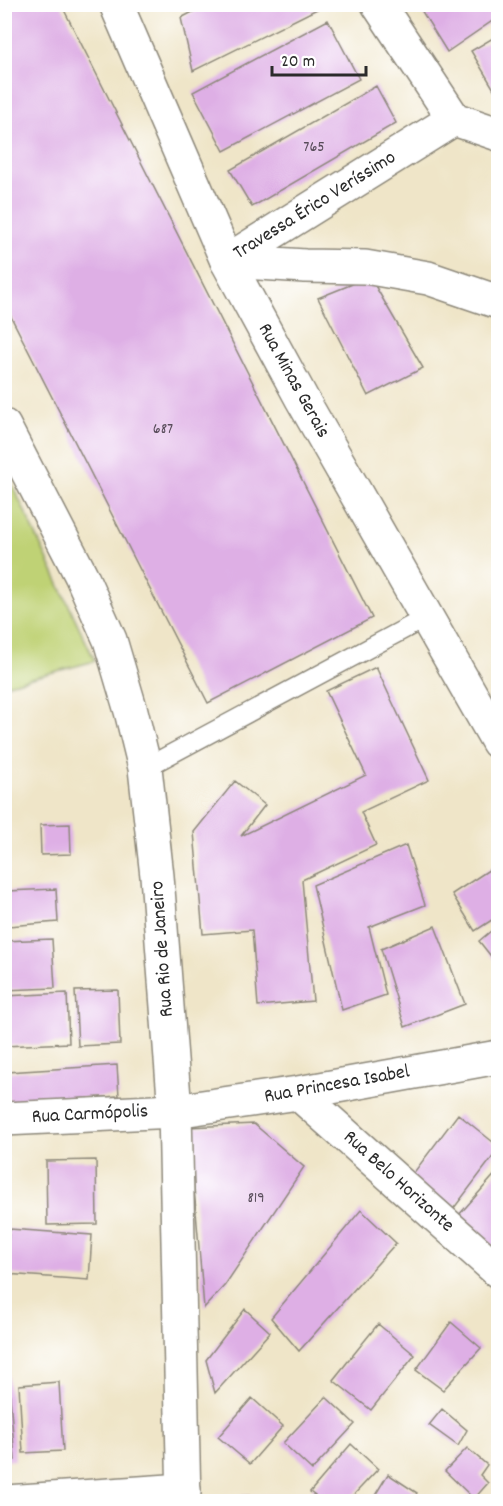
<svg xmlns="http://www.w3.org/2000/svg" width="503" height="1506" font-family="Dekko,sans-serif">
  <rect width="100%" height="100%" fill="#fff"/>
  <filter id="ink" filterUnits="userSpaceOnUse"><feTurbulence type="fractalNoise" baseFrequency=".0167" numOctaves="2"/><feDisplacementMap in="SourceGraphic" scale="12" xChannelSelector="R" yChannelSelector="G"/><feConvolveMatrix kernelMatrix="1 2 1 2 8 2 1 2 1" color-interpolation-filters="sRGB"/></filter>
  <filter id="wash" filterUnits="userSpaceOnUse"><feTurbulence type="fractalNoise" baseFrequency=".008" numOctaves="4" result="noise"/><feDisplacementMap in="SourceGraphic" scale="24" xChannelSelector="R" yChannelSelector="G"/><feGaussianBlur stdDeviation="1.35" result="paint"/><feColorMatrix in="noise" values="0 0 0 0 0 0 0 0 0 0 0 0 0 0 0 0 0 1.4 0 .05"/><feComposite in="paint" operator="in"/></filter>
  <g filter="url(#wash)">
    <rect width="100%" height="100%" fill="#efe5c8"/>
    <path fill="#bfd275" stroke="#757e50" stroke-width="1.5" d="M4,467L95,661L5,685H4Z"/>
    <g id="blocks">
      <path fill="#deafe5" d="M4,4H61L372,618L208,703L4,303Z
        M208,4H318L319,8L193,71L181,18Z
        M418,5H498V17L447,52Z
        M328,20L359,79L224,151L193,92Z
        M498,35V96L471,51Z
        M376,86L396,123L252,207L230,170Z
        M370,277L423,368L368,396L318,298Z
        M376,667L429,780L361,812L376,845L302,880L313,1001L258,1006L252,930L203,934L194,832L235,781L265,805L241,836L366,775L326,691Z
        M70,824L71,854L41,855L40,825Z
        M406,845L425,905L369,927L386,995L342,1010L313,885Z
        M498,864V916L475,931L452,894Z
        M56,889L58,922L8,926L6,891Z
        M498,925V965L479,941Z
        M435,926L465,1004L405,1027L381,949Z
        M52,939L55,988L4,990V941Z
        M118,990L120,1044L78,1046L75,991Z
        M67,993L69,1043L4,1046V996Z
        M117,1065L119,1096L9,1103L7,1072Z
        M458,1114L498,1146V1150L451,1212L409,1179Z
        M254,1124L304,1167L225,1285L204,1308L189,1127Z
        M96,1160L97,1224L47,1225L46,1161Z
        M498,1171V1253L458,1216Z
        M361,1210L396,1243L299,1351L271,1318Z
        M9,1229L92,1235L89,1280L6,1274Z
        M245,1309L270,1332L215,1393L206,1360Z
        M451,1322L481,1348L443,1390L416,1370Z
        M378,1324L415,1355L371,1410L333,1380Z
        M8,1372L15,1460L4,1461V1373Z
        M59,1382L63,1451L23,1453L19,1385Z
        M326,1397L355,1424L312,1470L283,1443Z
        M252,1398L283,1426L250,1464L218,1437Z
        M442,1409L467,1430L458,1446L429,1425Z
        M351,1444L378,1469L347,1502H323L310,1492Z
        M467,1448L487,1465L480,1475L488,1483L474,1499L445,1471Z
        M388,1474L417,1493L411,1502H371Z
        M276,1495V1502H228V1496Z"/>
    </g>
  </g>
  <g filter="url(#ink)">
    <use href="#blocks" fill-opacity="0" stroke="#8d887a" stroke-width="1.5"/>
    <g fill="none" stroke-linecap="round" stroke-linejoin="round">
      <defs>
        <path id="lane" d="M145,768L427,617"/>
        <path id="street" d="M378,4L454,119L498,134
          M227,261L305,266L365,267L428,278L498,302
          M227,261L454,119
          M298,1093L498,1271
          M4,1119L175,1111L298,1093L498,1057
          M6,1502L184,1490"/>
        <path id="secondary" d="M116,4L227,261L302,399L498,742
          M4,426L81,575L110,640L131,711L145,768L157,876L175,1111L184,1502"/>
      </defs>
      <use href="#lane" stroke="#8d887a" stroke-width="21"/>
      <use href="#street" stroke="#8d887a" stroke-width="36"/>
      <use href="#secondary" stroke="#8d887a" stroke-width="36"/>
      <use href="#lane" stroke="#fff" stroke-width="18"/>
      <use href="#street" stroke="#fff" stroke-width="33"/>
      <use href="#secondary" stroke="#fff" stroke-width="33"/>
    </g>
  </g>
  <g text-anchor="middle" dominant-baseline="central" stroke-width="6" stroke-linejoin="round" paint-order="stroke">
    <g font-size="16" fill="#584c5a">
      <text x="314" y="147">765</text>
      <text x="163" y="429">687</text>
      <text x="256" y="1198">819</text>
    </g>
    <g font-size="20" fill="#2b2b2b" stroke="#fff">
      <text transform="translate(315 206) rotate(-32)">Travessa Érico Veríssimo</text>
      <text transform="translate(293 381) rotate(61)">Rua Minas Gerais</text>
      <text transform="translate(163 949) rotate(-94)">Rua Rio de Janeiro</text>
      <text transform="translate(337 1085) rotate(-10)">Rua Princesa Isabel</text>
      <text transform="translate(90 1115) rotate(-3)">Rua Carmópolis</text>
      <text transform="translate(398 1182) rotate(42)">Rua Belo Horizonte</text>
    </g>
  </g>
  <rect width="503" height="1506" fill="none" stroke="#fff" stroke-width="24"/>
  <path d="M272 66v9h94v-9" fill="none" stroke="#2b2b2b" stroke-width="3"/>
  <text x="281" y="66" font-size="18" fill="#2b2b2b" stroke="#ffffff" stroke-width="4.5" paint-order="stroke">20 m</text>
</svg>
